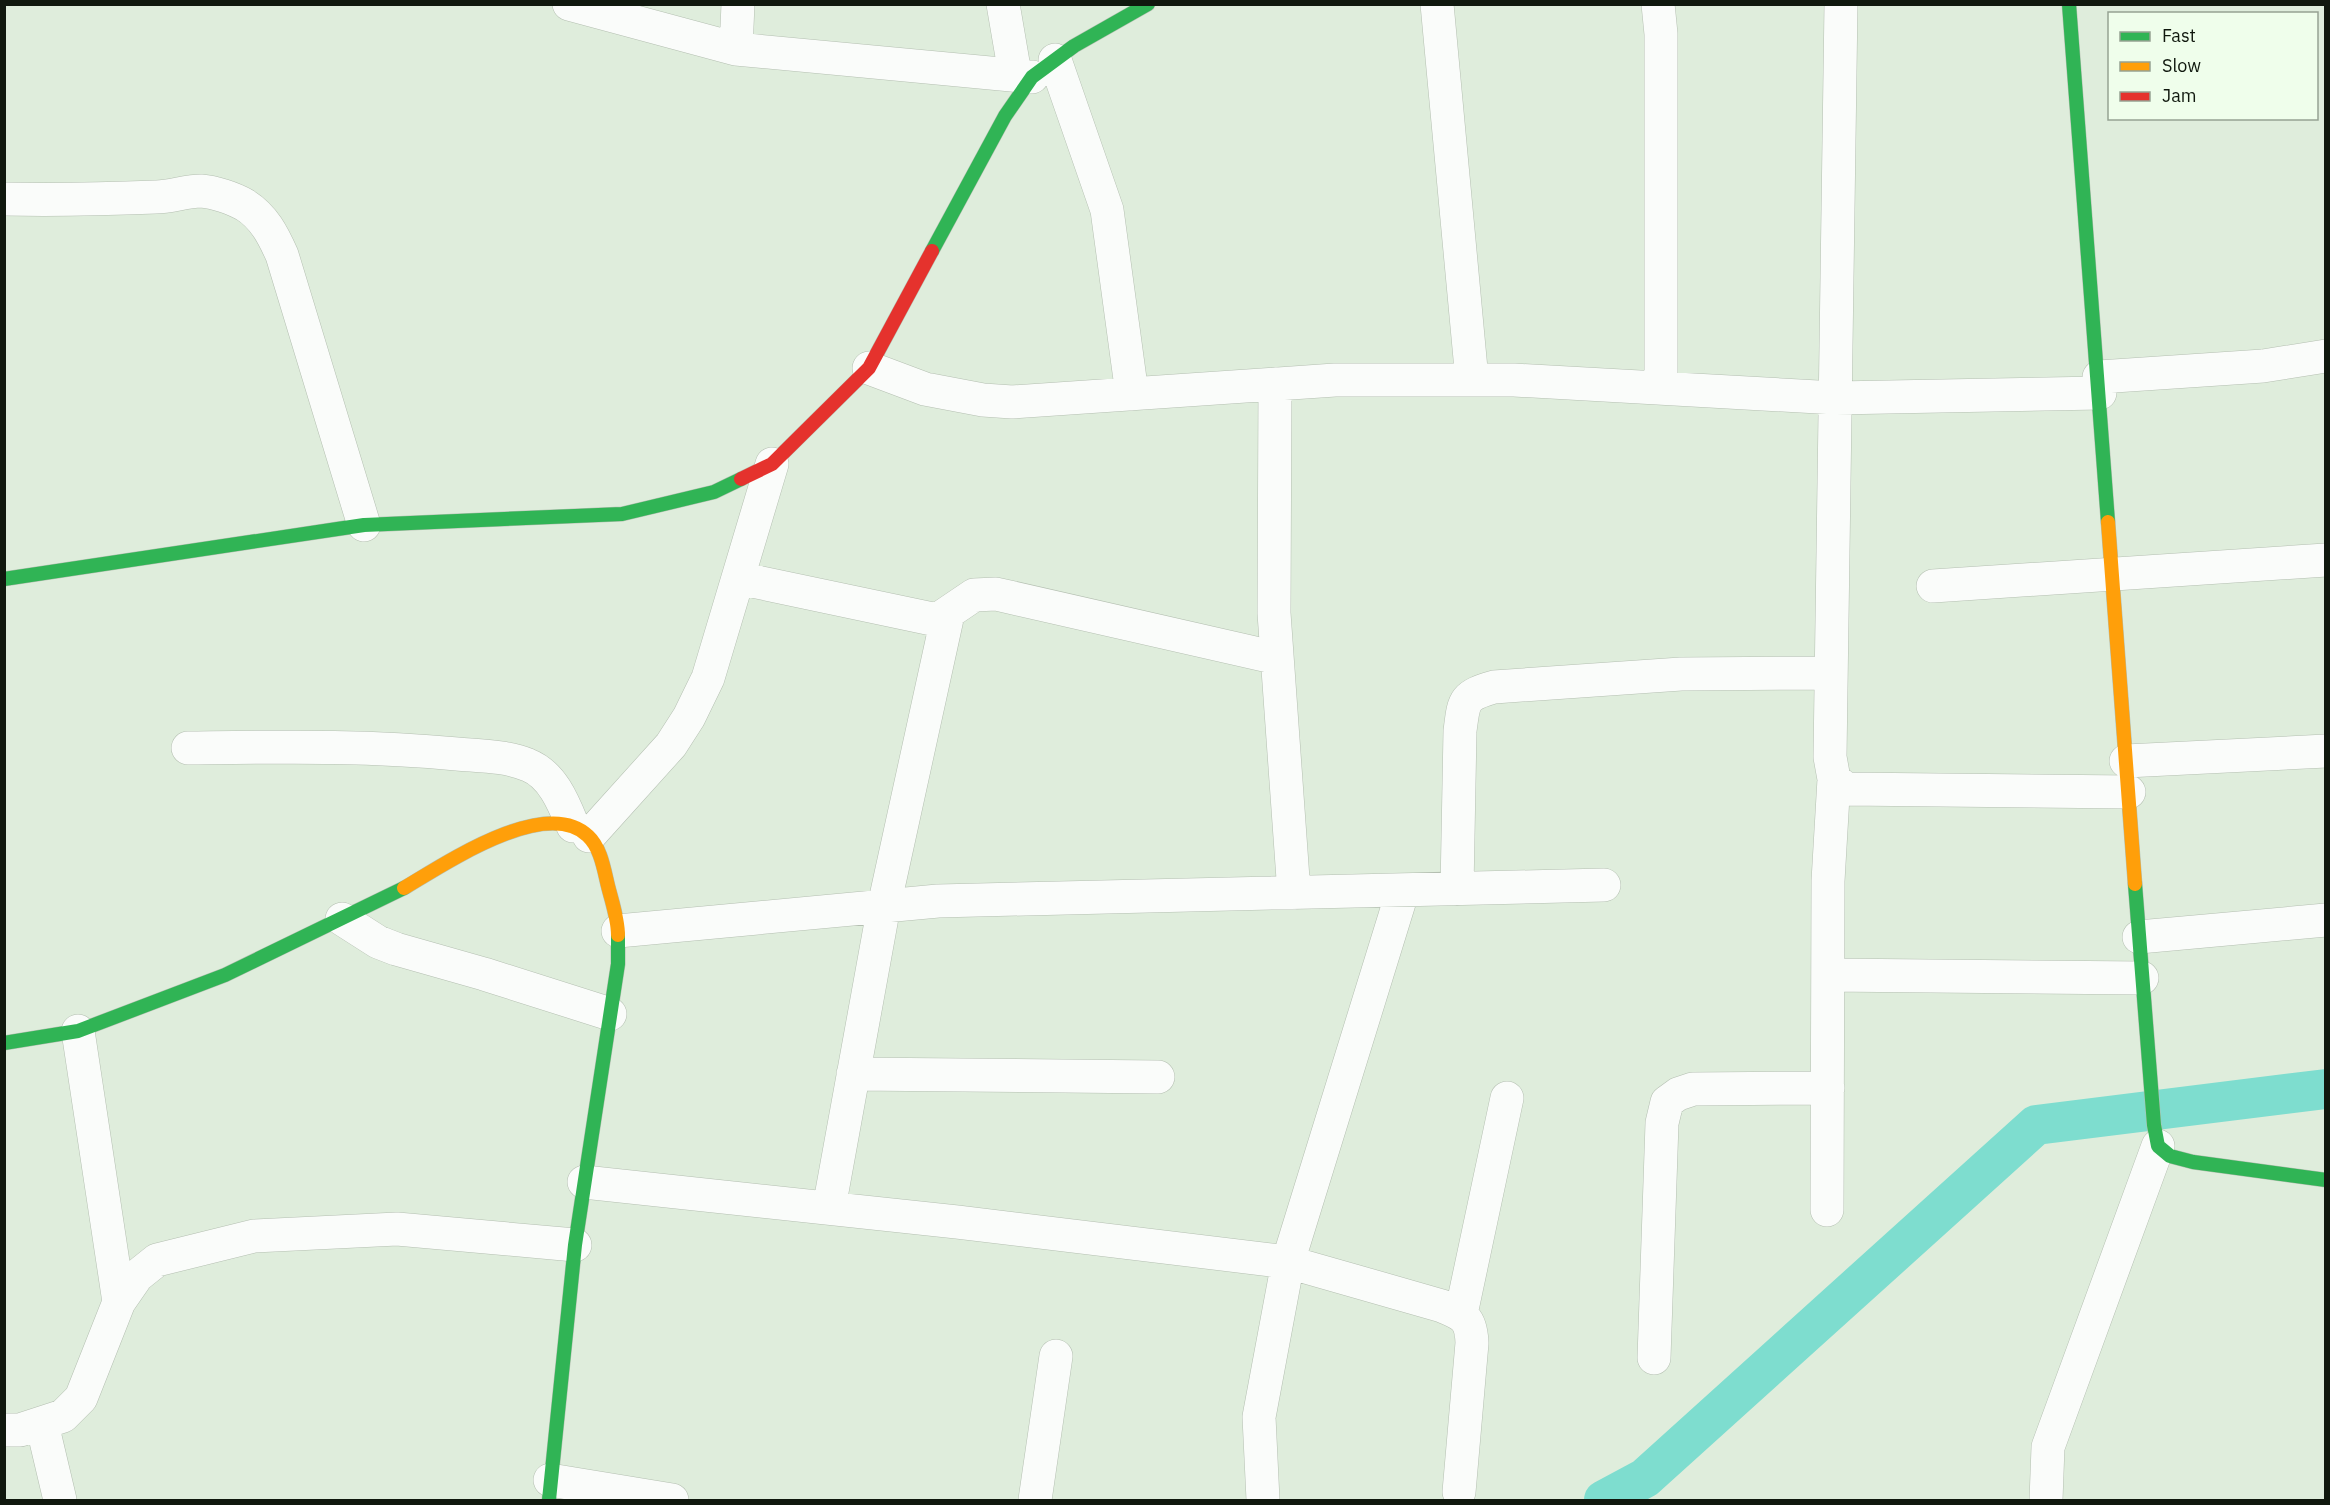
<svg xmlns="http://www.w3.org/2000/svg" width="2330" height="1505" font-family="'IBM Plex Sans',sans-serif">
  <rect width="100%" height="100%" fill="#dfeddc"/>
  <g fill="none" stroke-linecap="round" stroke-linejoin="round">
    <path stroke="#7eddcf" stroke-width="40" d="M1604,1500L1645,1478L2036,1125L2326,1089"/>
    <defs>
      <path id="street" d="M569,4L736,49L1032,77
        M1003,4L1015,74
        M1437,4L1472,380
        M1658,4L1661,34V387
        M1841,4L1830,757L1834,779L1846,789L2129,792
        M736,49L738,4
        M1055,60L1107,210L1132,394
        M4,199C55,200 105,199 156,197C171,197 186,191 201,191C214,192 233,198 245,205C264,217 273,235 282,255L364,525
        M869,368L925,389L983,400L1012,402L1335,380H1514L1836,398L2100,393
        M2099,377L2263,366L2326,356
        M1275,384L1274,613L1294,893
        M738,578L937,620L974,595L996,594L1277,658
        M1933,586L2326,560
        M188,748C278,747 367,745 457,754C480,756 507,756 528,765C553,775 564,804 573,826
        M2126,761L2326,751
        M589,836L671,745L689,717L708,678L772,464
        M1457,889L1460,731C1464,700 1463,696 1494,687L1681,674L1831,673
        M342,919L378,942L396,949L484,974L610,1014
        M618,931L938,901L1604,885
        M2139,937L2326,920
        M1828,975L2142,978
        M78,1031L119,1302
        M853,1074L1158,1077
        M584,1182L957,1222L1288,1262L1442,1306C1464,1315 1471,1318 1472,1343L1459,1492
        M829,1208L884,906L948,614
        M1827,1210L1828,881L1834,779
        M1461,1314L1507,1098
        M1654,1358L1662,1123L1667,1102L1678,1094L1693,1089L1828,1088
        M42,1424L60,1500
        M4,1430H20L63,1416L81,1398L119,1302L137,1276L157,1260L254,1236L397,1229L575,1245
        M550,1480L672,1500
        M1035,1500L1056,1356
        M1263,1500L1259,1417L1288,1262L1403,890
        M2046,1500L2048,1447L2158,1146"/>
      <path id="fast" d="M2069,4L2108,522
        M932,251L1005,116L1032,77L1074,46L1148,4
        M4,579L364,525L622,514L714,492L741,479
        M2135,884L2154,1125L2158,1146L2170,1156L2193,1162L2326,1180
        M4,1043L78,1031L225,975L404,888
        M549,1500L575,1245L618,964V935"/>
      <path id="slow" d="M2108,522L2135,884
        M404,888C443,865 546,795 588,836C601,848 604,870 608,886C612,902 618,919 618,935"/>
      <path id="jam" d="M741,479L772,464L869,368L932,251"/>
    </defs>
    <use href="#street" stroke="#b4bfb1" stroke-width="34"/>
    <use href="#fast" stroke="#b4bfb1" stroke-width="15"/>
    <use href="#slow" stroke="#b4bfb1" stroke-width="15"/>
    <use href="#jam" stroke="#b4bfb1" stroke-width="15"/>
    <use href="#street" stroke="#fafcfa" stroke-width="33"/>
    <use href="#fast" stroke="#30b455" stroke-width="14"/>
    <use href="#slow" stroke="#ff9f0a" stroke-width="14"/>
    <use href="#jam" stroke="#e5322d" stroke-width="14"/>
  </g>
  <rect width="2330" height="1505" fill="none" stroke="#10180e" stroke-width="12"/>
  <rect x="2108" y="12" width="210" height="108" fill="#effeeb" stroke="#96a293" stroke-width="1.5"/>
  <rect x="2120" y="32" width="30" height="9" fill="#30b455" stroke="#96a293" stroke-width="1.5"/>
  <text x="2162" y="42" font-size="18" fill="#10180e">Fast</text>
  <rect x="2120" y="62" width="30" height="9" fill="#ff9f0a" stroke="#96a293" stroke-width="1.5"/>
  <text x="2162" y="72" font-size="18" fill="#10180e">Slow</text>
  <rect x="2120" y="92" width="30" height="9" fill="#e5322d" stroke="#96a293" stroke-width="1.5"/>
  <text x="2162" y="102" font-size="18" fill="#10180e">Jam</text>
</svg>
